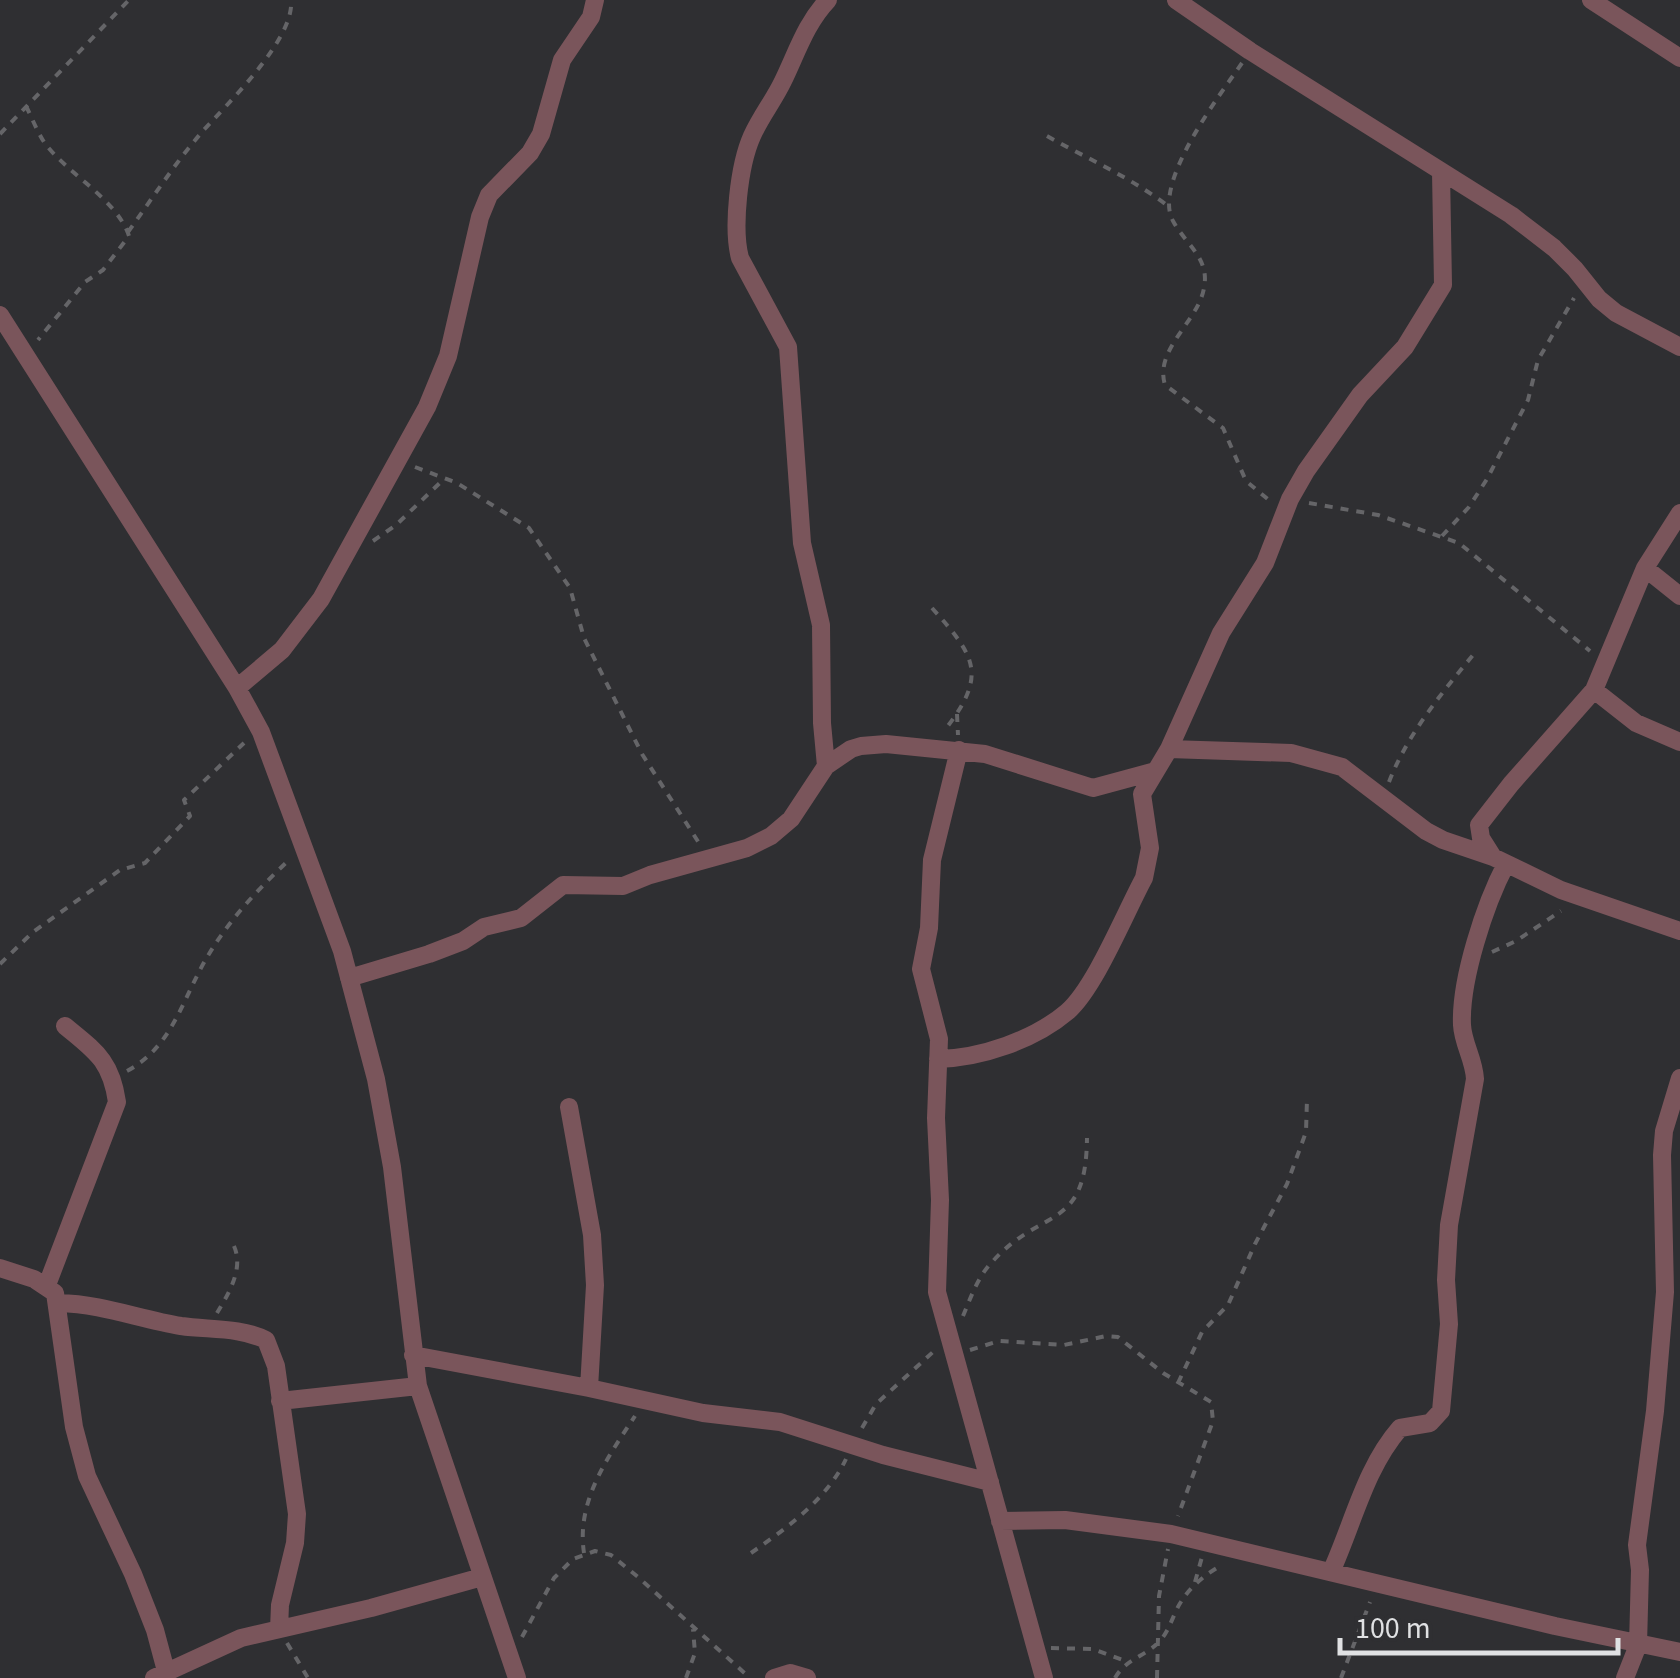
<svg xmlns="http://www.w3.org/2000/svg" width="1680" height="1678" font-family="'Source Sans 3',sans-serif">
  <rect width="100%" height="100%" fill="#2f2f32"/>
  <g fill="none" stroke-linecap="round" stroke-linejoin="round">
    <path stroke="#656568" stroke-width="4" stroke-dasharray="8 8" stroke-linecap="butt" d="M1242,63C1220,95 1152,183 1173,221C1186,245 1210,258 1204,288C1198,322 1154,349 1165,385L1223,428L1246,481L1270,501
      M26,106C32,118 37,131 44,142C66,173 117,199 129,236L103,270L85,282L38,340
      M0,134L129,0
      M1047,136C1088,159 1130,177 1168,206
      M128,232C152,199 175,163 202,132C227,104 295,39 291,0
      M415,467L457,483L529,528L570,588L584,638L642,754L699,843
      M1309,503L1378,515L1459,543L1590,651
      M1442,536L1469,507L1487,479L1528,400L1538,360L1574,298
      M373,541L396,525L445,478
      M932,608C976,657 988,675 944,731
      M957,714L958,735
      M1389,782C1407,735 1441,694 1473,655
      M1492,952L1516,941L1561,911
      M0,964L33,932L120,870L145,863L190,816L184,800L244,743
      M127,1071C174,1046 183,996 209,954C230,919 260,887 289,860
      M217,1313C229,1293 245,1267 233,1244
      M963,1316C971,1297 978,1276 993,1261C1043,1206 1086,1232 1087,1138
      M970,1350L999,1341L1064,1345L1106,1336L1118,1337L1163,1373L1211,1402L1213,1421L1178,1516
      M1178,1383L1202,1332L1228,1305L1255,1244L1287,1184L1306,1132L1307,1099
      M862,1428L876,1404L933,1352
      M584,1553C576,1501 608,1457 635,1416
      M751,1553C787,1528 827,1499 846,1459
      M1195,1582L1202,1557
      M522,1637L554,1578L573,1559L595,1551L611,1555L638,1577L750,1678
      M287,1643L308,1678
      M1051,1648L1093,1649L1128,1662
      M686,1678L695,1653L693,1629
      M1115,1678C1125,1660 1143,1657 1158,1643C1168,1633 1171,1621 1177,1609C1186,1590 1204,1575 1222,1565
      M1157,1678L1159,1596L1168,1549
      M1341,1678L1370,1602"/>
    <path stroke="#7a555b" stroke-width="18" d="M1176,0L1250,51L1511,215L1554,248L1575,269L1599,299L1616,313L1680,347
      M1591,0L1680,58
      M0,315L237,688L261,732L342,951L376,1079L392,1167L418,1386L517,1678
      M1645,568L1680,596
      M237,688L282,650L321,599L427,407L448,356L480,217L489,195L530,153L541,134L562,60L591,17L595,0
      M1594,690L1636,723L1680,742
      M1169,749L1291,753L1342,767L1426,831L1443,840L1493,857L1561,890L1680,931
      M959,750L932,860L929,928L921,969L939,1039L936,1118L940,1200L937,1292L1044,1678
      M826,766L822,723L821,625L802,543L788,347L740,258C732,228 739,165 752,136C761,116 774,100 783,81C797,52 806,23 828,0
      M1493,857L1481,838L1479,825L1511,784L1594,690L1645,568L1680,513
      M349,978L429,954L463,941L484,927L521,918L563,885L623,886L650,875L747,848L771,836L791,819L826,766L851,749L861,746L886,744L985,754L1093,788L1152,772
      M938,1059C981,1058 1034,1040 1067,1012C1095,988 1125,913 1144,878L1150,848L1142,794L1169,749L1221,633L1265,563L1290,499L1306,471L1360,395L1405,347L1443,285L1441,172
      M569,1107L592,1235L595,1285L589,1388
      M0,1268L34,1279L55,1293L74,1427L87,1476L133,1574L155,1630L166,1671
      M47,1285L117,1102C111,1060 95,1051 65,1026
      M59,1303C102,1304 139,1319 181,1326C209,1330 240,1327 266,1340L276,1366L297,1514L295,1543L280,1605L279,1629
      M413,1355L589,1388L703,1413L780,1422L883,1455L990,1482
      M280,1401L418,1386
      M1000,1521L1065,1520L1171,1534L1555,1626L1680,1652
      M1331,1572C1353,1524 1365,1468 1400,1428L1430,1423L1441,1411L1449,1324L1446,1280L1449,1225L1475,1079C1474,1059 1463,1044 1462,1025C1460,980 1485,904 1506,864
      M154,1678L241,1638L371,1608L482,1577
      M774,1678L790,1673L807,1678
      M1625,1678L1638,1645L1640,1570L1637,1545L1655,1411L1665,1292L1662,1155L1664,1131L1680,1078"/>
  </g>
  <path d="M1340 1638v15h278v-15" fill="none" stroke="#e0e1e3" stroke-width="5"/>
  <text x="1355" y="1638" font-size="30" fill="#e0e1e3" stroke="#2f2f32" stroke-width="8" paint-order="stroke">100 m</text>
</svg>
